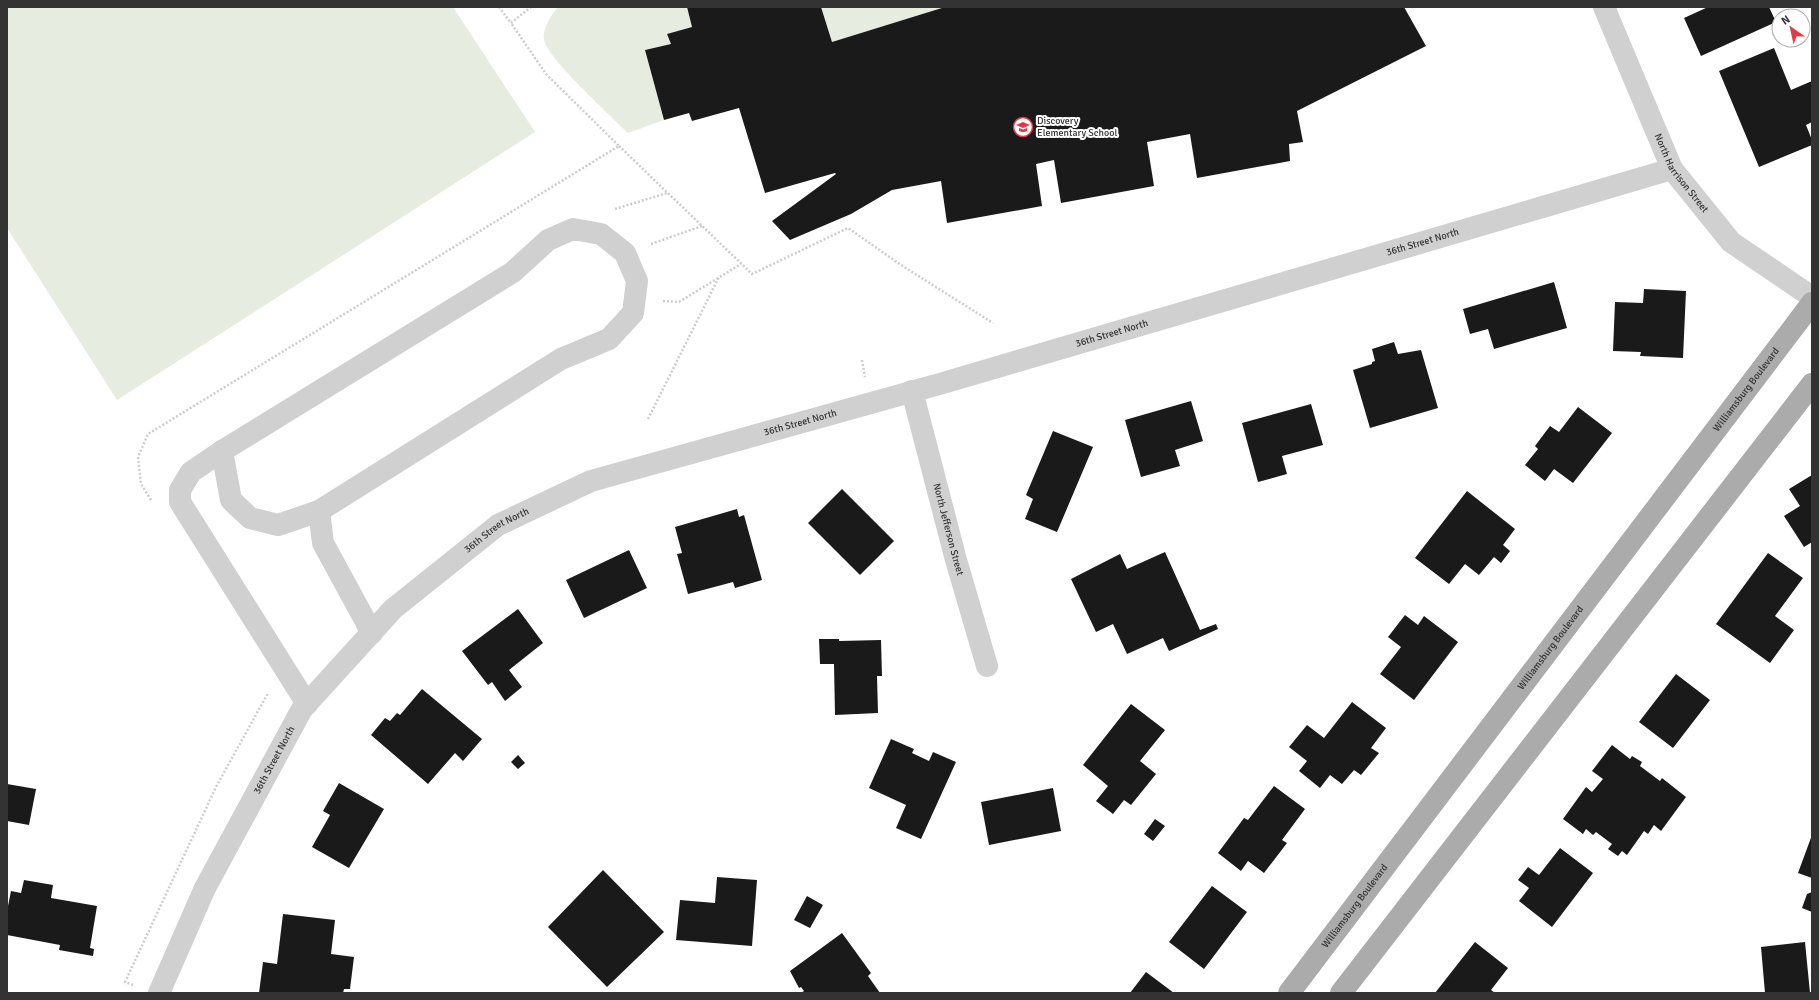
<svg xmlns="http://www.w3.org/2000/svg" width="1819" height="1000" font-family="Signika,sans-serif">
  <rect width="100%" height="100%" fill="#fff"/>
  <path fill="#e6ecdf" d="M7,7H453L535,132L117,400L7,228Z
    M558,7H687L692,27L667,34L671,44L645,50L664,120L628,133C612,117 547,58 544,40C542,29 551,15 558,7Z
    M821,7H945L832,42Z"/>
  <path fill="#1a1a1a" d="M687,7H821L832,42L945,7H1404L1426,46L1297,111L1303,142L1289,144L1290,161L1197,178L1190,134L1147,142L1154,186L1061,203L1054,160L1036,164L1042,206L947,223L941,181L892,190L851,214L790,240L772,221L836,174L835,173L765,193L739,108L692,121L689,113L664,120L645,50L671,44L667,34L692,27Z
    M1708,7H1769L1776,22L1701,56L1684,18Z
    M1774,48L1791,90L1812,81V122L1806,125L1812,140V145L1759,167L1719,71Z
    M1554,282L1567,328L1494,349L1488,329L1470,334L1463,309Z
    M1644,289L1686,291L1683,358L1640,356L1641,352L1613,351L1615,302L1643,303Z
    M1394,342L1398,354L1421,350L1438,408L1370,428L1353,370L1372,364V362L1375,361L1372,349Z
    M1191,401L1203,441L1175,450L1180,466L1141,477L1125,420Z
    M1311,404L1323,445L1282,456L1287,474L1258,482L1242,423Z
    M1578,407L1612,433L1573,483L1554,469L1545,481L1525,465L1538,449L1535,446L1550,426L1559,432Z
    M1053,431L1093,447L1057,532L1025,519L1033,499L1026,495Z
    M1812,475V542L1804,547L1784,516L1800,506L1789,489Z
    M842,489L894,541L860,575L808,523Z
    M1467,491L1515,529L1503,545L1510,551L1501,563L1494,557L1479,575L1465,564L1449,584L1415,558Z
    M737,509L739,517L744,515L762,580L735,588L733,582L688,594L677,554L682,553L675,527Z
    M629,550L647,588L584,618L566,580Z
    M1165,552L1200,630L1216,624L1218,629L1169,651L1163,638L1127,654L1113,624L1096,632L1071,579L1120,554L1127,569Z
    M1768,553L1803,578L1775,616L1794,630L1770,663L1716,624Z
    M518,609L543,643L509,670L522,687L505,701L492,682L488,685L462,651Z
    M1405,615L1418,625L1424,616L1458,642L1414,700L1380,674L1401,647L1388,637Z
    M819,639H839V641L881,640L882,676H877L878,713L835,715L834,664H820Z
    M1676,674L1710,700L1673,748L1639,722Z
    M422,689L482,739L463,761L455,753L428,784L371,735L385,718L390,721L397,713L400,715Z
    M1352,702L1386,728L1371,748L1379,753L1361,775L1354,770L1342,784L1330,775L1320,788L1299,771L1307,761L1289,747L1307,725L1324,738Z
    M1131,704L1165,730L1140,761L1156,774L1131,805L1124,800L1113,814L1096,801L1108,786L1083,765Z
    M891,739L914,749L912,753L929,761L933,752L956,762L921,839L896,828L906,805L869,788Z
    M1612,745L1630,759L1632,756L1642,762L1640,766L1660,781L1662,778L1686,797L1661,831L1654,825L1648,834L1644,831L1627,855L1622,851L1618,856L1608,849L1612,844L1596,832L1593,835L1586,829L1583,834L1563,819L1586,787L1592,792L1603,779L1592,771Z
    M518,755L525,763L518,769L511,762Z
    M339,783L384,809L349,868L312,847L330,815L323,811Z
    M7,784L36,789L29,825L7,821Z
    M1274,786L1305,809L1282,840L1287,843L1264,873L1248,861L1241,871L1218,853L1244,818L1248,820Z
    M1053,788L1061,831L989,845L981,802Z
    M1155,819L1165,826L1153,841L1144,834Z
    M1812,835V878L1798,873Z
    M1560,848L1593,873L1552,927L1519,901L1529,888L1518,880L1528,867L1539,875Z
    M603,870L664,932L607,987L548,927Z
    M717,877L757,880L752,946L676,940L680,900L715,903Z
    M24,880L53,885L51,898L97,906L90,948L94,949L93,956L59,950L60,945L7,935V911L11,891L21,893Z
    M1212,886L1247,912L1204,969L1169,942Z
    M1812,892V912L1802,908L1807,894Z
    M807,896L823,905L810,928L794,920Z
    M283,914L335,920L331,954L354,957L350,989H344L343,993H259L263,962L277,964Z
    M842,933L871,973L868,976L880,993H801L804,991L801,987L799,988L790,971Z
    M1475,942L1508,968L1491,990L1495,993H1435Z
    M1805,942L1810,993H1765L1761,947Z
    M1146,972L1174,993H1130Z"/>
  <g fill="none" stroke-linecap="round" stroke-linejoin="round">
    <path stroke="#cdcdcd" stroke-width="2.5" stroke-dasharray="2 2" stroke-linecap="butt" d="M499,7L511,23L531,7
      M619,146L752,274L848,228L901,265L993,323
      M615,209L667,193
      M651,244L702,226
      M663,301L679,302L741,264
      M862,360L865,377
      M648,419L719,277
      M151,500L141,484L138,457L148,434L619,146L546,74L511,23
      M133,985L125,982L216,787L268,693"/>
    <g stroke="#d0d0d0" stroke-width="22">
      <path id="s1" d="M1604,7L1672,169L1731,242L1812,297"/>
      <path id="s2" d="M912,391L956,560L987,666"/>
      <path d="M222,451L231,500L250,518L278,525L319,511"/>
      <path d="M307,704L180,502V490L191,472L222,451L513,272L548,240L573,229L601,234L625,253L637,281L633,313L609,339L561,359L319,511L323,543L372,633"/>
      <path id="s3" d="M159,993L205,888L302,709L393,609L498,525L591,481L943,383L1672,169"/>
    </g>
    <g stroke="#ababab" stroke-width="22">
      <path id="s4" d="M1289,993L1812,303"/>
      <path d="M1341,993L1812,384"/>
    </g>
  </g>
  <defs>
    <symbol id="school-ring" viewBox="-11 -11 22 22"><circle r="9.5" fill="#fff" stroke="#e63946" stroke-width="1.5"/><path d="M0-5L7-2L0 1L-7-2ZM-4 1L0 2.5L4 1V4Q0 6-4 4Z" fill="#e63946"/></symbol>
  </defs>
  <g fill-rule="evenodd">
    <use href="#school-ring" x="1012" y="116" width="22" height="22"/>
  </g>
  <g text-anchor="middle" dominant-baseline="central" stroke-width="4" stroke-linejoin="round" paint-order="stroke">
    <g font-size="10" fill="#333" stroke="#fff" text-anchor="start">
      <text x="1037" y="121">Discovery<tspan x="1037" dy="12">Elementary School</tspan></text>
    </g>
    <g font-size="10" fill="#333" stroke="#fff">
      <text stroke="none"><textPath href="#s1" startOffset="184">North Harrison Street</textPath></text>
      <text stroke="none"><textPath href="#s3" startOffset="1556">36th Street North</textPath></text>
      <text stroke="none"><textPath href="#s3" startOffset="1232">36th Street North</textPath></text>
      <text stroke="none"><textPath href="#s4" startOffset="757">Williamsburg Boulevard</textPath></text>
      <text stroke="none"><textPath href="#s3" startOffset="908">36th Street North</textPath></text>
      <text stroke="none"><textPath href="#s2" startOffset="143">North Jefferson Street</textPath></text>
      <text stroke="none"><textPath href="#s3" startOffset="584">36th Street North</textPath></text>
      <text stroke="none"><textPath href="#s4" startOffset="433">Williamsburg Boulevard</textPath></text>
      <text stroke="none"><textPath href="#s3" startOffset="260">36th Street North</textPath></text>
      <text stroke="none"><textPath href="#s4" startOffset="109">Williamsburg Boulevard</textPath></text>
    </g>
  </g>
  <rect width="1819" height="1000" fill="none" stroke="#333333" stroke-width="16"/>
  <g transform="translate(1791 28) rotate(326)"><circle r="19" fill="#ffffff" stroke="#adadad"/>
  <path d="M0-3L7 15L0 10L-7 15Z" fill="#e63946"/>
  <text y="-6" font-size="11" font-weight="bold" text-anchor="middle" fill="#333333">N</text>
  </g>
</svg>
